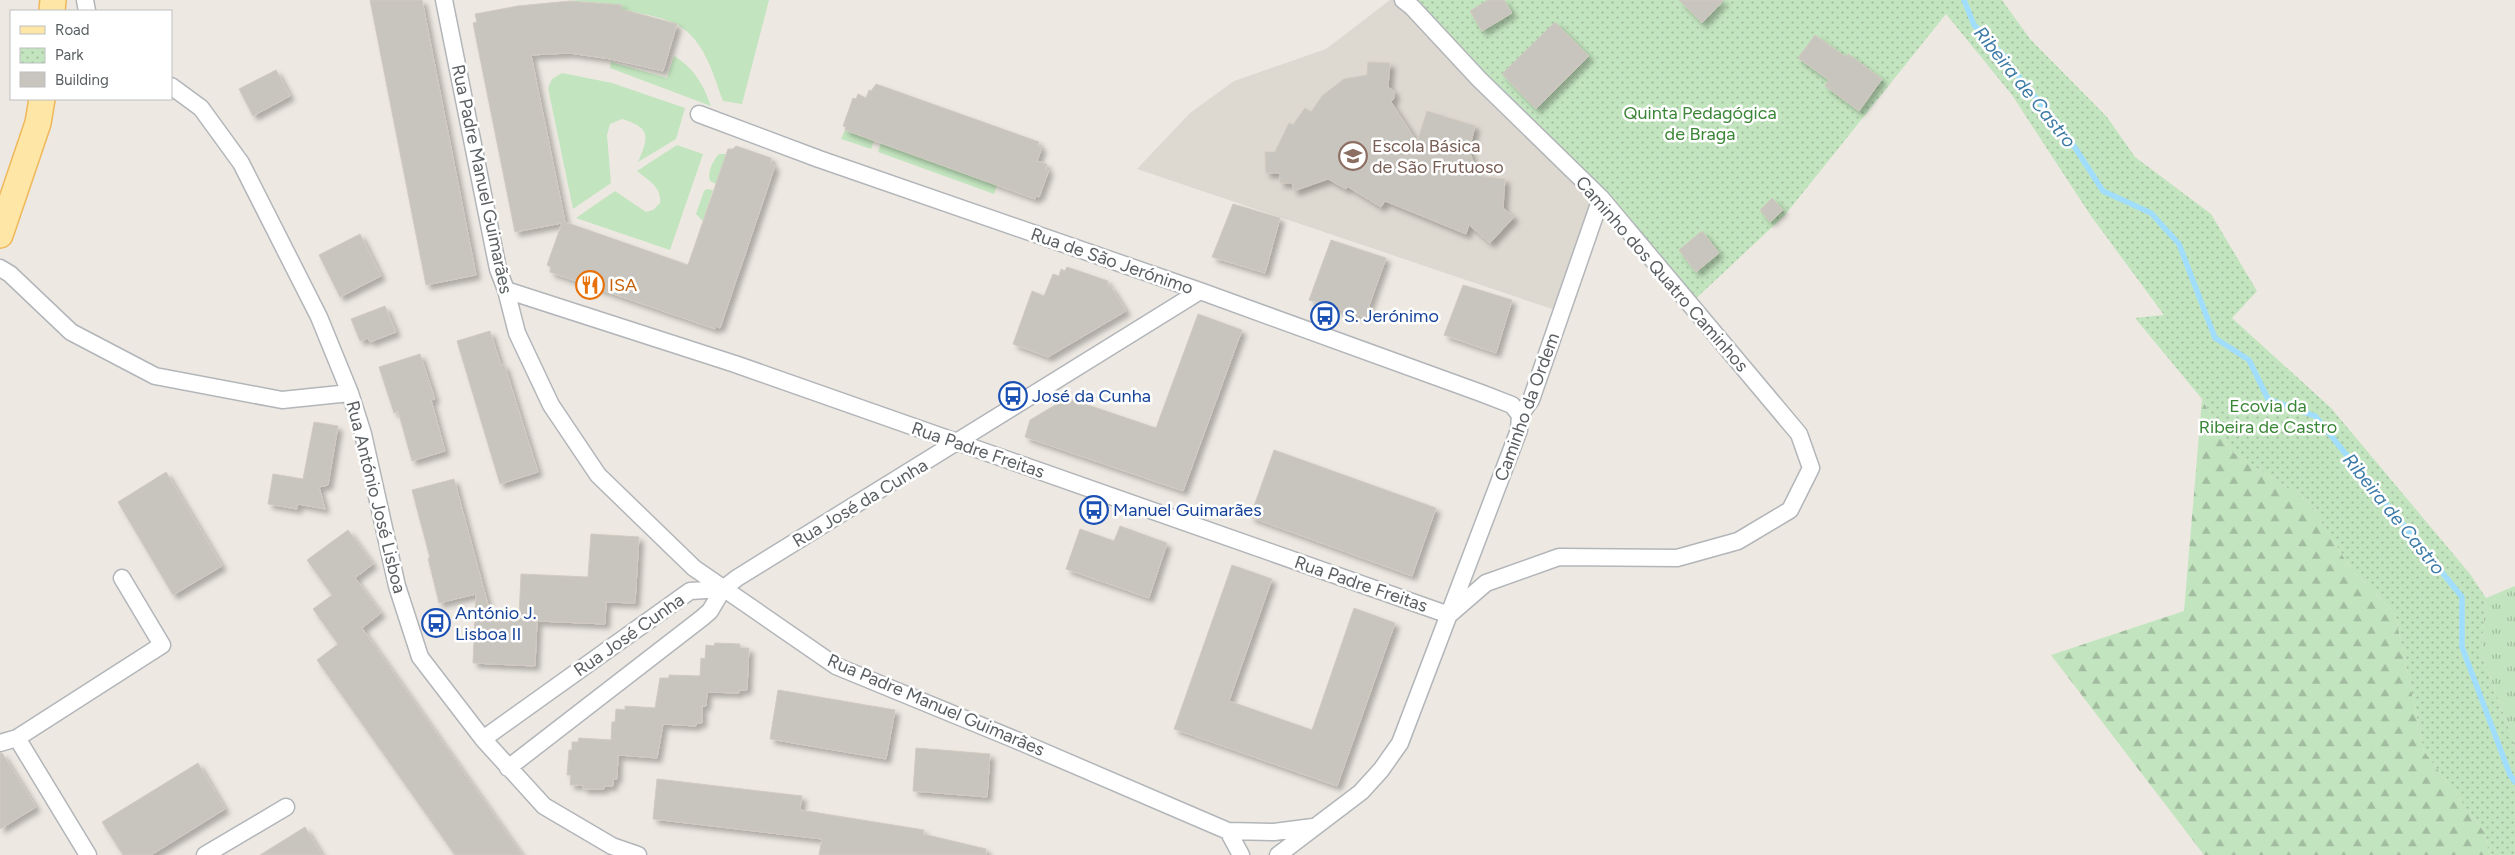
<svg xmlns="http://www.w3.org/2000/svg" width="2515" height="855" font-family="Figtree,sans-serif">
  <defs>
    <pattern id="grass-tufts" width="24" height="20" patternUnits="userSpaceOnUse" patternTransform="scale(1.25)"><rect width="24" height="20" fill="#c2e4be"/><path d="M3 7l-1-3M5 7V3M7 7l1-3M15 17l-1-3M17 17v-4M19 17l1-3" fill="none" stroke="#a1bc9e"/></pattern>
    <pattern id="forest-firs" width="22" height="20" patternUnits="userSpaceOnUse" patternTransform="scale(1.25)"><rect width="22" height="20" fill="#c2e4be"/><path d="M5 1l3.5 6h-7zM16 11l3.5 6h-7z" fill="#a1bc9e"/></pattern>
    <pattern id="park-dots" width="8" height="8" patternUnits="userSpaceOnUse" patternTransform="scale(1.25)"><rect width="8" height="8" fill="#c2e4be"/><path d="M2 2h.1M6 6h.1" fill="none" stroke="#a1bc9e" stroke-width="1.8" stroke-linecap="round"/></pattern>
    <filter id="shadow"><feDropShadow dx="4.5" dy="4.5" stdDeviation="2.5" flood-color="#0004"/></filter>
  </defs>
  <rect width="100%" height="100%" fill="#ede9e2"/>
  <path fill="#ddd8d0" d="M1390,0H1403L1601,198L1561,312L1137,169L1190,113L1234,81L1326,49Z"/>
  <path fill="url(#grass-tufts)" d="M2515,586V746L2481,652L2486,598Z"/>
  <path fill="url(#forest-firs)" d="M2202,399L2231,451L2309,502L2351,569L2395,613L2424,751L2485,833L2489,855H2204L2051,655L2184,611Z"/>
  <path fill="url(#park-dots)" d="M1416,0H2002L2030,39L2107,117L2135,157L2211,214L2257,291L2232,318L2331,408L2470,574L2486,598L2481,652L2515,746V855H2489L2485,833L2424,751L2395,613L2351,569L2309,502L2231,451L2202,399L2135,318L2164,315L2091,216L2012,95L1946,14L1785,215L1690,304Z"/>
  <path fill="#c2e4be" d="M569,0H769L742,104L723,101C713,74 705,41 678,25C665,17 637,13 621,9L622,5Z
    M674,56C694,68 703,84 711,106L610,68L611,62L667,78Z
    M562,73L612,83L685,108L676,139L638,162C649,136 651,128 622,119L610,124L607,135L611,183L573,209L548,88L552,79Z
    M845,130L874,141L871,149L841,139Z
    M881,143L997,185L994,194L878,152Z
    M677,145L703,154L670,250L576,218L615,191L646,212L653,210L660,203C662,187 649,181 637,171Z
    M719,154H726L716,184L710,181C707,173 713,160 719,154Z
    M707,189L713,190L703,221L696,214L704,191Z"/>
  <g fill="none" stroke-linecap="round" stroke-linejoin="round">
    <path stroke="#a1defe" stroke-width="5.5" d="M1964,0L1974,25L2004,56L2027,88L2063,129L2103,191L2151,213L2179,244L2215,338L2249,360L2268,399L2315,416L2462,597V647L2510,775L2515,782"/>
  </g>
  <path fill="#c8c4be" stroke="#d1cac0" filter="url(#shadow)" d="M370,0H422L476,275L426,285Z
    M1488,0H1504L1512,13L1482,31L1470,11Z
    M1679,0H1724L1702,23Z
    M570,1L622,5L621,9L677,24L663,71L611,59L569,53L531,55L565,222L688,265L728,149H733L736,146L771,158V164L775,166L720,328L716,326L715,329L550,272L551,267L547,265L562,223L515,232L473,23L477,22L475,14L518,6Z
    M1555,22L1589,56L1536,109L1502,74Z
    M1815,35L1846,57L1848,54L1882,79L1859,111L1825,86L1829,80L1798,58Z
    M1368,62L1390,63L1388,87L1394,91V98L1391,102L1417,142L1427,111L1475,126L1469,150L1478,176L1505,179L1503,208L1514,217L1490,243L1469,225L1466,234L1385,201L1381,207L1348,187L1346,189L1328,179L1294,191L1292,183H1280V173H1266L1265,152H1275L1289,123L1293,125L1305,108L1311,112L1322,96L1344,79L1367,75Z
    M276,70L290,96L253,116L239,89Z
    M876,84L1039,142L1038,146L1042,147L1037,161L1047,164L1045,169L1049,170L1039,197L1036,196L1035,199L845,130L846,127L843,126L853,98L856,99L858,94L866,98L869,90L871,91Z
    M1772,198L1783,210L1770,222L1760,210Z
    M1233,204L1280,218L1265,273L1212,257Z
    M1702,231L1719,253L1696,272L1679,250Z
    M360,234L381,276L340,297L319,255Z
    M1331,240L1386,258L1365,317L1309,300Z
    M1067,267L1108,281L1107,285L1111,287L1126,311L1048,357L1013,344L1032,291L1044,296L1053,274L1059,276L1061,269L1065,271Z
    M1463,285L1512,300L1496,353L1444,335Z
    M385,306L396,332L370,342L368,338L360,341L351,319Z
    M1198,314L1242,330L1183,491L1025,437L1030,420L1067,398L1156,428Z
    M490,331L501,366L504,364L538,472L500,484L457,341Z
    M420,354L435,399L431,400L445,451L412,461L398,411L394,413L379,367Z
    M314,422L338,426L328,485L319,487L325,509L298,504L297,509L268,504L273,474L303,479Z
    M1274,450L1436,508L1412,576L1250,517Z
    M166,472L222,566L173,595L118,502Z
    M454,479L491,616L519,617L521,574L588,577L591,534L639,537L635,603L606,602L605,624L537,621L535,666L473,663L476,594L439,603L428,558H430L412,490Z
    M1120,526L1167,543L1149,598L1066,569L1080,529L1114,541Z
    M348,530L373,564L355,578L381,613L362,628L522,855H455L317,660L338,644L313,609L332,595L307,560Z
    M1232,565L1272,579L1229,701L1312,730L1354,608L1395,623L1337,786L1174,729Z
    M715,643L740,644V648H749L747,690H739V693L707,692L706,706H702V723H696V726L663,724L657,758L618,755L617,779H613V786H604V789H583V785H570L571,775H567L569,750H572V742H578L579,738L611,740L612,722H615L616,709L625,710V706L655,708L660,678H669V675L700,676L701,658L705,659L706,645L714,646Z
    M778,690L895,710L886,759L770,739Z
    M916,748L990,754L987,797L913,791Z
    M0,753H2L36,807L0,829Z
    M198,763L225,809L151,855H123L102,822Z
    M657,779L802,796L800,810L924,830L923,834L986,849V855H819L822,839L653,819Z
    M305,827L322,855H260Z"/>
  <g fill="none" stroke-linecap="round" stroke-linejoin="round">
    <defs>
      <path id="street" d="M85,0L87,11
        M444,0L498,269L506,290L517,333L551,405L598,475L694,568L836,666L1016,740L1228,831L1241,855
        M1403,0L1412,7L1479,79L1601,198L1799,434L1811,468L1790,510L1738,541L1677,558L1559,557L1486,583L1449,615
        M171,86L201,108L241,163L319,317L350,393L363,434L397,586L420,657L483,739L544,806L612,846L638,855
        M699,114L819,159L1200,291L1481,393L1512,405L1520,415
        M0,268L10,274L71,332L155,376L282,400L350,393
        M506,290L735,364L1449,615
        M17,738L88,855
        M483,739L690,591L723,589
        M0,743L17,738L162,645L122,578
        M508,768L702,618L710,611L723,589L737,578L1200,291
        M1228,831L1274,832L1313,827
        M205,855L286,807
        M1278,855L1361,792L1381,770L1400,743L1519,430L1520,415L1531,400L1601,198"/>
      <path id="primary" d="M52,11L53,0
        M0,235L38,123L42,99"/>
    </defs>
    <use href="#street" stroke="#b2b5b9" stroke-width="19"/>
    <use href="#primary" stroke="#efb759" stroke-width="28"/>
    <use href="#street" stroke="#fff" stroke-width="16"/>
    <use href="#primary" stroke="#fee7a6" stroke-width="25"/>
  </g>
  <defs>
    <symbol id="school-ring" viewBox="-11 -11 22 22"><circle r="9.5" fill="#fff" stroke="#8d6e63" stroke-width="1.5"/><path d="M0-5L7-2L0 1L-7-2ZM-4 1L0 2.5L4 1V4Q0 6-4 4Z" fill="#8d6e63"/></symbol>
    <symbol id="restaurant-ring" viewBox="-11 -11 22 22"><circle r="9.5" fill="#fff" stroke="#e8710a" stroke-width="1.5"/><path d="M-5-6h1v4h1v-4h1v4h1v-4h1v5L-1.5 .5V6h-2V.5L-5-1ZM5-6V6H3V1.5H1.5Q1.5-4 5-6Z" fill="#e8710a"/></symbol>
    <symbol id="bus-ring" viewBox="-11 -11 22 22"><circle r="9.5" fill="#fff" stroke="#1a4fb4" stroke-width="1.5"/><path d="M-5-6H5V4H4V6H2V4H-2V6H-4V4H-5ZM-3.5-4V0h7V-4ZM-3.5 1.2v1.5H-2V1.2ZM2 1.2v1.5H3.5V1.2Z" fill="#1a4fb4"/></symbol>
  </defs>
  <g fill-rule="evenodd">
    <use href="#school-ring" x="1337" y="140" width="32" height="32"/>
    <use href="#restaurant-ring" x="574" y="269" width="32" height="32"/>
    <use href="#bus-ring" x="1309" y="300" width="32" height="32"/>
    <use href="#bus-ring" x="997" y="380" width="32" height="32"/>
    <use href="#bus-ring" x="1078" y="494" width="32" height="32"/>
    <use href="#bus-ring" x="420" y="607" width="32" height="32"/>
  </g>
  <g text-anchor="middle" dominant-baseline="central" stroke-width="5" stroke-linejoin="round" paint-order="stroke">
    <g font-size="18" fill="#3a8536" stroke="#fff">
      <text x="1700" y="113">Quinta Pedagógica<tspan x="1700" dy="21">de Braga</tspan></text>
      <text x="2268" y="406">Ecovia da<tspan x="2268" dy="21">Ribeira de Castro</tspan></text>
    </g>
    <g font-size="18" fill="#785e54" stroke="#fff" text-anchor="start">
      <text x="1372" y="146">Escola Básica<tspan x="1372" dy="21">de São Frutuoso</tspan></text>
    </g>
    <g font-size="18" fill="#5a5f62" stroke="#fff">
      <text transform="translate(482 179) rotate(78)">Rua Padre Manuel Guimarães</text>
      <text transform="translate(1112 261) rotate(19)">Rua de São Jerónimo</text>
      <text transform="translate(1662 274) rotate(49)">Caminho dos Quatro Caminhos</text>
      <text transform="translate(1527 407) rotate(-70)">Caminho da Ordem</text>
      <text transform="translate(978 450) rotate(19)">Rua Padre Freitas</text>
      <text transform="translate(376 497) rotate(76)">Rua António José Lisboa</text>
      <text transform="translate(860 503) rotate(-31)">Rua José da Cunha</text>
      <text transform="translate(1361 584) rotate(19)">Rua Padre Freitas</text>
      <text transform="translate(629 635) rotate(-35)">Rua José Cunha</text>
      <text transform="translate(936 705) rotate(23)">Rua Padre Manuel Guimarães</text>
    </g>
    <g font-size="18" fill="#c56008" stroke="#fff" text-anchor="start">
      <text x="609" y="285">ISA</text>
    </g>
    <g font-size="18" fill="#164399" stroke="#fff" text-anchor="start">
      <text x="1344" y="316">S. Jerónimo</text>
      <text x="1032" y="396">José da Cunha</text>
      <text x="1113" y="510">Manuel Guimarães</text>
      <text x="455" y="613">António J.<tspan x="455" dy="21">Lisboa II</tspan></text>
    </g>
    <g font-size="19" font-style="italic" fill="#3c7aa7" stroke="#fff">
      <text transform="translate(2025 87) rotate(51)">Ribeira de Castro</text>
      <text transform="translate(2394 514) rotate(51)">Ribeira de Castro</text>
    </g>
  </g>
  <rect x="10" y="10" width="162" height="90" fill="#ffffff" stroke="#bdbfc0"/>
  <rect x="20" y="26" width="25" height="8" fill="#fee7a6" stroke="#bdbfc0"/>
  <text x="55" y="35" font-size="15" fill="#5a5f62">Road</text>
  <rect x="20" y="48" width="25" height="15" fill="url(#park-dots)" stroke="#bdbfc0"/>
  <text x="55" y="60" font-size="15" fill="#5a5f62">Park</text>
  <rect x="20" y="72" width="25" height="15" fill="#c8c4be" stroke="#bdbfc0"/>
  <text x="55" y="85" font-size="15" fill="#5a5f62">Building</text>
</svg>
